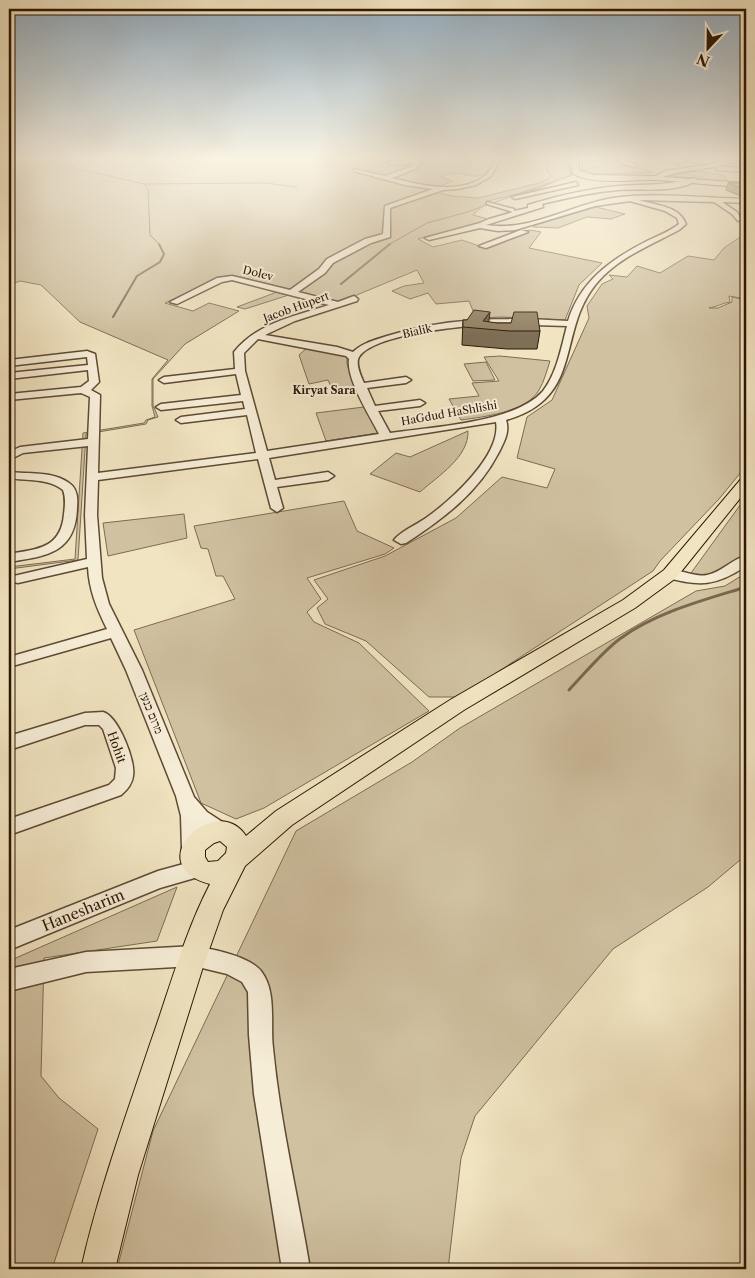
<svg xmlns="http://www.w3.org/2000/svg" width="755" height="1278" font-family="'Libre Caslon Text','Frank Ruhl Libre',serif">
  <rect width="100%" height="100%" fill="#f1e4c1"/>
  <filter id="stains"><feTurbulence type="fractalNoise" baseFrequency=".004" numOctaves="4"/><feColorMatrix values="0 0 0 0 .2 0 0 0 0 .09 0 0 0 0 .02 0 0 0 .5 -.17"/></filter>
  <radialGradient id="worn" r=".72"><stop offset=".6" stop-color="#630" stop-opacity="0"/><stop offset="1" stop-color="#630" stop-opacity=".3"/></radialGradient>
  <path fill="#d0c1a1" stroke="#7e6c52" d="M9,157H376L377,160C402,170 445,163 471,163L472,160H496C477,192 465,164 441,177L453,181L429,190L452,196L478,198L539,183L548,179L551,174L546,171L547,157H567L571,175L537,189L488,201L473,215L488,219L473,225L418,239L433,247L462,240L482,247L530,230L541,232L529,248L602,263L579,285L565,320L502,317L476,318L469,301L436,304L428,293L410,299L392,291L404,286L424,283L417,270L340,302L236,276L221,277L165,303L193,311L209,303L239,311L185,344L153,379V405L158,417L148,420L146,424L86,434L78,560L9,569V567L75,559L83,433L144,423L146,420L155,417L152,406V379L168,360L80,322L41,285L20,281L9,285Z
    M582,157C607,157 630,162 653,173L583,174Z
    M699,171L723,175L729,182L677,177L670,174Z
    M596,207L625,214L611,219L587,217L558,228L533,227L536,225Z
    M746,233V299L729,296L730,302C722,303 717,307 709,308H718L732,302V297L746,300V466L719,499L660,561L653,571L459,697H429L366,641L325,624L317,608L328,599L314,580L385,556L456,518L502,477L547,488L555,469L517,458L527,417L552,400L589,318L587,306L602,284L613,279L609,275L627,277L637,266L660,273L688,256L714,260L724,248Z
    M277,292L289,295L245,309L237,307Z
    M308,347L341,354L347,357V364L357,390L334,393L328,380L309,384L299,355Z
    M500,356L550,361C547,370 544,382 539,390C527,412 483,417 461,420L449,399L479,396L472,383L499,381L484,357Z
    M486,362L495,380L473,381L464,364Z
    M364,407L378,433L326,441L316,413Z
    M468,431C469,457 438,476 420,492L370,474L396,453L410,457Z
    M746,497V566L717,581L691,573Z
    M344,501L357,531L394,548L385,554L307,578L321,599L307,612L314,622L359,643L429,711L264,808L236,819L201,803L134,630L235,599L223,576H216L208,549L201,548L194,526Z
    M184,514L187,538L108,556L103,523Z
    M746,573V855L708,887L613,949L475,1116L461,1158L448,1269H117L153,1131L296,831L412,762L460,728L696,591L725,586Z
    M177,887L157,941L44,958L41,1076L59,1098L98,1129L52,1269H9V961Z"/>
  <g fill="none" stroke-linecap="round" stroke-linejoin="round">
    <path stroke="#7a684e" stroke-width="1" d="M35,157L44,161L144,184L148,189L150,235L160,245
      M144,184L265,183L297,187
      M388,245L427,223L464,213L604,164L609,157"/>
    <path stroke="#7a684e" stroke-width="2" d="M341,284L390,244
      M113,317L137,276L160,262L164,254L159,244"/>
    <path stroke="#7a684e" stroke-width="3" d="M569,690C583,675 605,649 621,638C657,612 704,600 746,587"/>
    <defs>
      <path id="minor" d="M416,157H422L424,160L415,169L392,178C419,185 463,196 487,174C491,170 494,163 496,157H502L491,176L476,185L458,189L443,190L390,208V237L371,243L333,263L325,273L298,292L338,302L354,296L358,299L357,301L295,321L265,335L337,347L353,352C362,343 375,340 387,336C446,317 507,317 568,321C580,282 610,260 645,242C657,236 669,232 679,224L677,218L665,211L630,201L595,206L515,230L498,231L480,228L429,240L425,238L480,223L489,219L513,212L487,204V202L514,209V211L528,208V205C557,196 587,189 618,186C644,184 668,186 694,178L697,180C676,194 642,188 618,190C592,192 567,198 542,204L543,207L486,225C530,232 570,205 613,198C655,192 702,198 746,199V203L722,202L737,212L741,219L738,221L732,214L714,202L639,200C657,206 678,205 686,224L679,230C651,245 617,258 596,284C556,333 585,398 506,420C510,432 504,442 499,452C478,493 443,519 406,543L401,544L394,540C401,531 416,525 426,518C450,501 502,455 496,422L269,458L275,480L328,472L334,476L328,480L277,487L283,508L277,512L271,508L258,459L98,480L97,515L102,578L109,604L142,670L194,797L207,812L227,825L229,831L227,837L220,839L200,828L202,850L199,856L192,858L185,856L182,850L181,816L176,796L126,670L111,638L9,667V657L107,629C97,609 89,590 88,567L18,583L13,582L11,579L13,576L18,575L87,559L85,515L88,446L23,453L9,460V452L20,447L88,439L90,397L81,393L9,400V394L81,387L89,381L88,370L9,379V373L88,365L87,357L9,366V360L87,351L95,354L99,382L91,390L100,395L98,473L256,453L247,415L181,423L176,420L181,417L245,409L243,401L161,410L156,407L161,404L241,395L236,374L164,383L159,380L164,377L235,369L234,352C257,323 295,316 329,305L232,280L222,282L177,304L170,302L217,278L232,276L290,290L319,269L327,259L365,239L383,234L385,206L433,189L405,185L354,171V169L385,176L411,167L415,163L390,165L388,162L418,159ZM499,324L567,326C561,348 557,373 543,391C516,423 430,427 390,433L378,411L420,406L425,403L420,400L375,406L367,388L406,383L411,380L406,377L364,383C361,376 355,364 359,357C374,333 472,325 499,324ZM258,339L346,356L349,359C346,379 370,416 379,434L267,451L245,371L244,353Z
        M687,157H695L679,164L674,163Z
        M736,157H746C719,171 687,167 660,178L657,176L665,171L707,165Z
        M622,158L637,165L634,167L621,163L619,160Z
        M718,167L746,168V172L716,170Z
        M576,182L578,185L515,199L512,197Z
        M521,230L528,232L486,248L479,246Z
        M9,472C28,474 53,471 69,483C77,488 78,498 77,507C76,553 47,556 9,562V554C37,549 61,549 64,514C65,506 66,498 63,490C49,478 26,481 9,478Z
        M746,556V566C716,586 700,587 665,577L663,574L665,571C678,567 693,578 707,575C722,572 732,559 746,556Z
        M103,712C118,716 136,761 133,776C132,784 127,790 121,795L9,835V819L109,785L115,779L116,768L103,729L99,725H85L9,750V736L85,713Z
        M198,860L205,863L208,869L205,875L160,888L9,950V930L158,871Z
        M194,946C212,949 249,956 261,971C277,991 270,1024 273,1048C280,1123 298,1195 310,1269H282L254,1094L249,1035L248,992L242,982L227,974L194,966L86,972L9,991V969L86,952Z"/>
      <path id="major" d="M571,157H579V170L594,175L655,176L660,174L664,177L746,183V187C716,186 686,182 657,180C635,179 590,186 572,173Z
        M746,478V491L676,578L635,608L464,710L292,825L245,866L223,910L202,970L138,1175L115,1269H81C98,1193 125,1119 150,1044C169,991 184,934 210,884C138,865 216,790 246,836L276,811L450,700L623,600L664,570L741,479ZM220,841L227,847L226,853L218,861L208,862L205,857V850L214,843Z"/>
    </defs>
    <use href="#minor" stroke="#5e4a32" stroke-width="3"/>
    <use href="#major" stroke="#2d1602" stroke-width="2"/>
    <use href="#minor" fill="#f6edd7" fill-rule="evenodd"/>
    <use href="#major" fill="#f1e4c1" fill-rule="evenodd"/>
  </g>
  <path fill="#7e6f57" stroke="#2d1602" d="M728,183H746V198L726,190Z
    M463,320L497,323H511L540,331L537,349H507L462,345Z
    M746,515V528L741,526L744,519Z"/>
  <path fill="#675a47" stroke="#2d1602" d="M490,312L488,329L483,321Z"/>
  <path fill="#938165" stroke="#2d1602" d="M728,183H746V190Z
    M474,310L490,312L483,321L497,323H511L514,312H537L540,331H509L463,327V320H467Z"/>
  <linearGradient id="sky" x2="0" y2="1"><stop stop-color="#91abbe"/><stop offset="0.47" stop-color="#f9f3e3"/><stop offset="1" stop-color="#f9f3e3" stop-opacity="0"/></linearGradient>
  <rect width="755" height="336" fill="url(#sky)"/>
  <g text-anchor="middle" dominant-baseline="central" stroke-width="4" stroke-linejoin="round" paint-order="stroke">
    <g font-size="11" fill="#2d1602" stroke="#f6edd7">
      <text transform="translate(258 273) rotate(14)">Dolev</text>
      <text transform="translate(296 307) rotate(-20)">Jacob Hupert</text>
      <text transform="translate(417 331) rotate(-13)">Bialik</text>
      <text transform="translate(449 413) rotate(-10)">HaGdud HaShlishi</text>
    </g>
    <g font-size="11" font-weight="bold" fill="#2d1602" stroke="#f6edd7">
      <text x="324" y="390">Kiryat Sara</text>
    </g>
    <g font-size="12" fill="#2d1602" stroke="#f6edd7">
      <text transform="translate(152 713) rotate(68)">מרום כנען</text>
      <text transform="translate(117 747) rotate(70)">Hohit</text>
    </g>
    <g font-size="15" fill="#2d1602" stroke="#f6edd7">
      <text transform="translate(83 910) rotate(-22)">Hanesharim</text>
    </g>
  </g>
  <rect width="755" height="1278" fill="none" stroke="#f1e4c1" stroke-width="30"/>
  <rect x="10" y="10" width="735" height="1258" fill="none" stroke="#2d1602" stroke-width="2.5"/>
  <rect x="15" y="15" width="725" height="1248" fill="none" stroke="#2d1602"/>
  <g transform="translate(708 48) rotate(202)" stroke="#f6edd7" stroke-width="4" paint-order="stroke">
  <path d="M0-4L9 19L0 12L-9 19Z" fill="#2d1602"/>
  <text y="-8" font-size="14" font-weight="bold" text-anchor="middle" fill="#2d1602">N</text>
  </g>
  <rect width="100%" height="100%" filter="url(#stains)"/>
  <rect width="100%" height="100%" fill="url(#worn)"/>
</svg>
